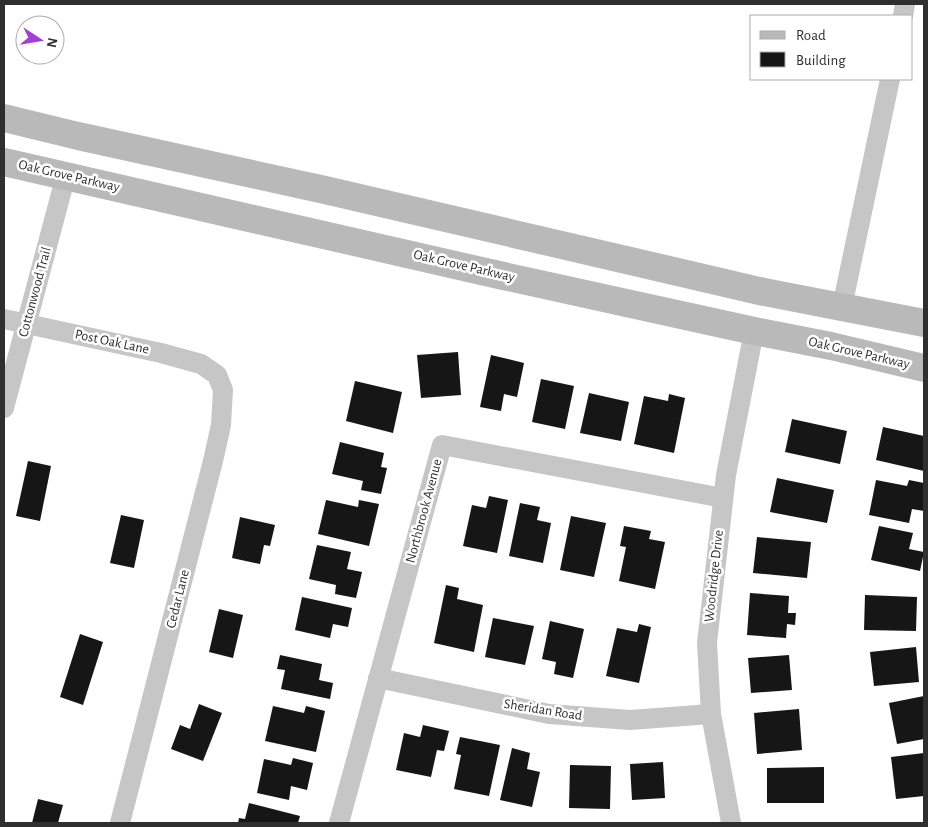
<svg xmlns="http://www.w3.org/2000/svg" width="928" height="827" font-family="'Alegreya Sans',sans-serif">
  <rect width="100%" height="100%" fill="#fff"/>
  <path fill="#161616" d="M458,352L461,395L421,398L417,355Z
    M491,355L524,363L517,397L504,394L501,411L480,407Z
    M541,379L574,386L565,429L532,422Z
    M355,381L402,392L393,433L346,421Z
    M589,393L629,402L621,441L580,433Z
    M669,394L685,398L674,453L634,444L644,396L668,401Z
    M792,419L847,431L840,464L785,452Z
    M883,427L924,436V471L876,460Z
    M340,442L384,453L381,467L387,468L381,494L361,490L363,481L332,474Z
    M28,461L51,466L40,521L16,516Z
    M777,478L834,490L827,523L770,512Z
    M876,480L907,486L909,480L924,483V511L912,509L909,523L869,515Z
    M489,496L508,500L497,553L463,546L472,505L486,508Z
    M326,500L358,507L359,500L379,504L369,546L318,534Z
    M520,503L540,507L537,520L551,523L543,563L509,556Z
    M121,515L144,520L134,568L110,563Z
    M571,516L606,523L594,577L560,570Z
    M240,517L275,525L270,546L264,545L260,564L232,558Z
    M624,526L651,531L649,539L665,542L655,589L619,581L626,547L620,546Z
    M879,526L913,533L909,549L924,552L920,571L871,560Z
    M757,537L811,542L807,578L753,573Z
    M317,545L351,552L347,569L362,572L356,598L335,594L336,585L309,579Z
    M446,585L459,588L457,599L483,605L474,652L434,643Z
    M750,593L789,596L788,613H796L795,625L787,624L786,638L747,635Z
    M865,595L917,597L916,631L864,630Z
    M302,597L352,608L348,627L333,624L330,638L295,630Z
    M219,609L243,615L233,658L209,652Z
    M493,618L534,626L525,665L485,657Z
    M550,621L584,629L573,678L554,674L556,662L542,659Z
    M639,624L651,627L639,683L606,676L617,628L637,632Z
    M80,634L103,642L83,705L60,697Z
    M916,647L919,682L874,686L870,652Z
    M280,655L322,664L319,680L333,683L330,699L281,689L285,670L277,669Z
    M789,655L792,690L751,693L748,658Z
    M924,696V739L897,744L889,703Z
    M199,704L222,713L203,761L171,749L180,725L190,729Z
    M273,706L304,713L306,706L325,711L316,752L265,741Z
    M799,709L802,750L757,754L754,713Z
    M423,725L449,731L444,751L437,750L431,777L396,770L404,733L420,737Z
    M460,737L500,745L489,796L454,789L461,755L456,754Z
    M512,748L530,753L527,769L540,772L532,807L500,800Z
    M924,753V796L896,799L891,757Z
    M293,758L313,763L307,790L291,786L289,800L257,793L264,759L291,765Z
    M663,762L665,798L632,800L630,764Z
    M570,765L611,766L610,809L569,808Z
    M824,767V803H767V768Z
    M38,799L63,805L58,823H32Z
    M249,803L300,816L298,823H238L239,818L245,819Z"/>
  <g fill="none" stroke-linecap="round" stroke-linejoin="round">
    <path stroke="#c6c6c6" stroke-width="20" d="M903,16L905,4
      M842,307L890,79
      M4,319L161,353L201,364L217,375L223,390L221,425L213,461L120,823
      M4,408L66,175
      M378,678L549,714L630,720L711,714
      M339,823L442,445L723,498
      M731,823L711,714L707,643L726,475L754,331"/>
    <path stroke="#b9b9b9" stroke-width="28" d="M4,118L78,136L325,190L764,292L924,323
      M4,162L499,275L754,331L831,346L924,368"/>
  </g>
  <g text-anchor="middle" dominant-baseline="central" stroke-width="5" stroke-linejoin="round" paint-order="stroke">
    <g font-size="14" fill="#2f2f2f" stroke="#fff">
      <text transform="translate(69 176) rotate(13)">Oak Grove Parkway</text>
      <text transform="translate(464 266) rotate(13)">Oak Grove Parkway</text>
      <text transform="translate(35 292) rotate(-75)">Cottonwood Trail</text>
      <text transform="translate(112 342) rotate(12)">Post Oak Lane</text>
      <text transform="translate(859 353) rotate(13)">Oak Grove Parkway</text>
      <text transform="translate(424 511) rotate(-75)">Northbrook Avenue</text>
      <text transform="translate(714 576) rotate(-84)">Woodridge Drive</text>
      <text transform="translate(178 599) rotate(-76)">Cedar Lane</text>
      <text transform="translate(543 710) rotate(9)">Sheridan Road</text>
    </g>
  </g>
  <rect width="928" height="827" fill="none" stroke="#2f2f2f" stroke-width="10"/>
  <rect x="750" y="15" width="162" height="65" fill="#ffffff" stroke="#acacac"/>
  <rect x="760" y="31" width="25" height="8" fill="#b9b9b9" stroke="#acacac"/>
  <text x="796" y="40" font-size="15" fill="#2f2f2f">Road</text>
  <rect x="760" y="52" width="25" height="15" fill="#161616" stroke="#acacac"/>
  <text x="796" y="65" font-size="15" fill="#2f2f2f">Building</text>
  <g transform="translate(40 40) rotate(102)"><circle r="24" fill="#ffffff" stroke="#acacac"/>
  <path d="M0-4L9 19L0 12L-9 19Z" fill="#a33ed9"/>
  <text y="-8" font-size="14" font-weight="bold" text-anchor="middle" fill="#2f2f2f">N</text>
  </g>
</svg>
